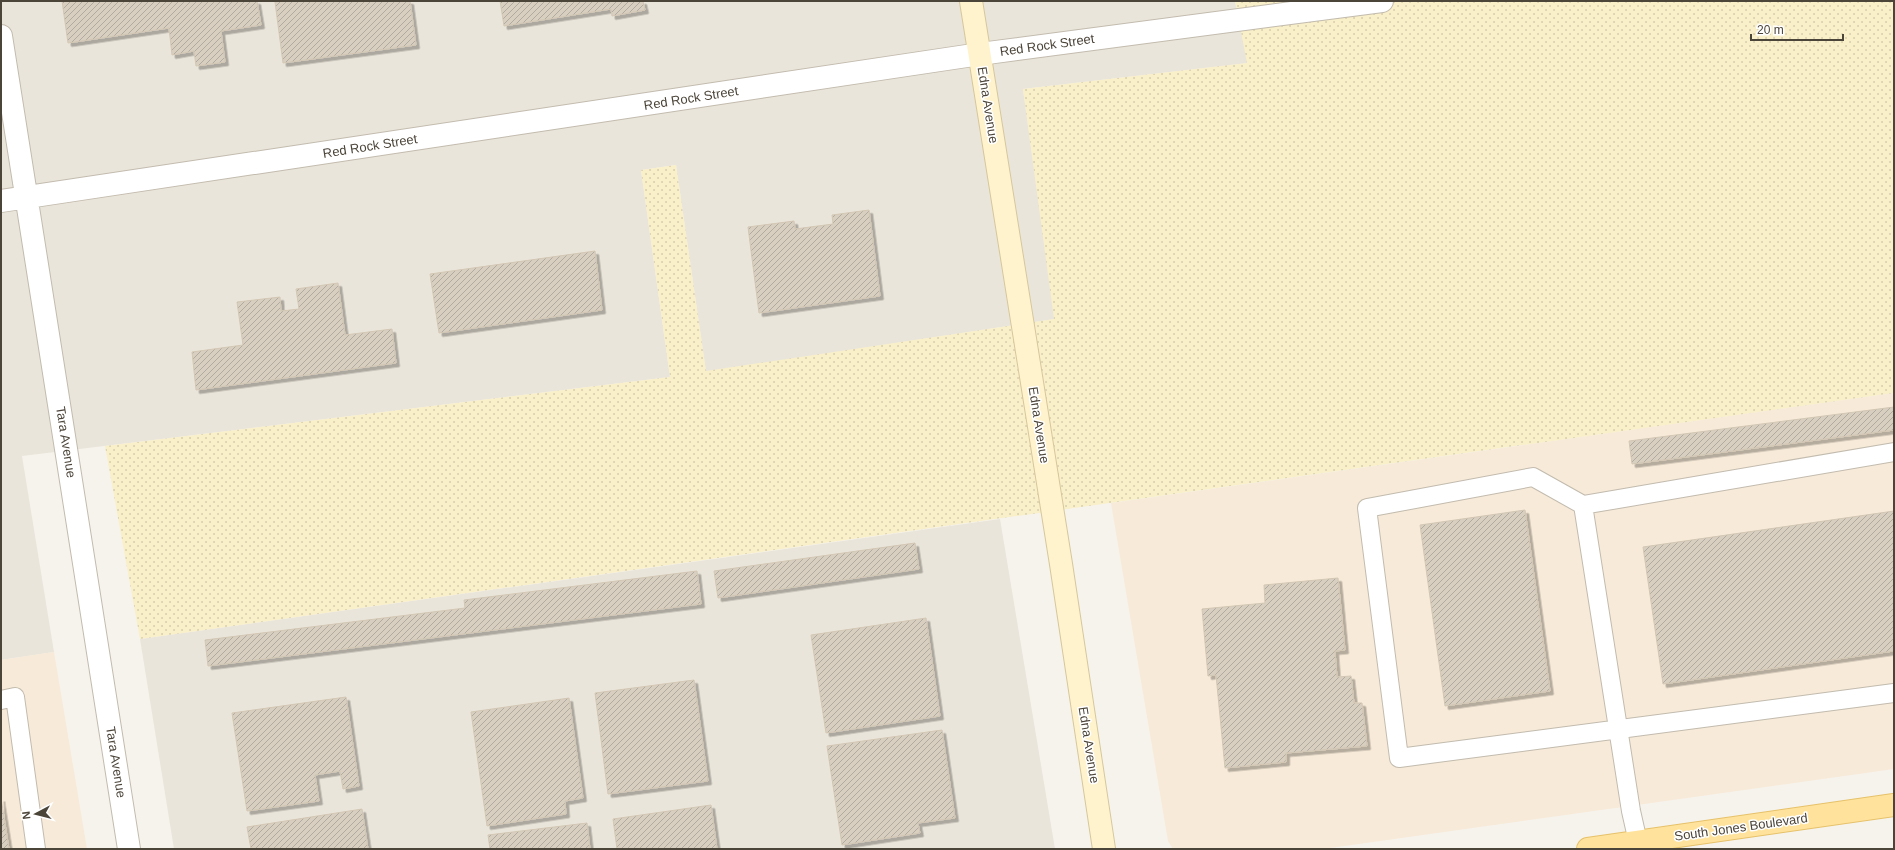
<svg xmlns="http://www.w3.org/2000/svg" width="1895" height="850" font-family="Arial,sans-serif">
  <defs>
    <pattern id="sand-dots" width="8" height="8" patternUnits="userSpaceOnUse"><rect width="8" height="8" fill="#f9efc9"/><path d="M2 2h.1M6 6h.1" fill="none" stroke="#d7cead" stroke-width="1.8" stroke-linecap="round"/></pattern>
    <pattern id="building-hatch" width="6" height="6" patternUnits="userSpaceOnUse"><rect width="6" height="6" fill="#d8cfc1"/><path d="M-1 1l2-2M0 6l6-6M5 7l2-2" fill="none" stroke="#b1aa9e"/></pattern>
    <filter id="shadow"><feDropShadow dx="3.5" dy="3.5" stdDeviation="0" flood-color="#0004"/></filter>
  </defs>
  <rect width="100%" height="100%" fill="#f6f3ec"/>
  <path fill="#eae5da" d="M1,1H1235L1248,63L1023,89L1055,319L706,372L676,165L641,170L670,377L22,456L54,652L1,660Z
    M1000,519L1055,849H174L140,639Z"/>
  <path fill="#f7ead8" d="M1894,393V769L1323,849H1173L1168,841L1111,503Z
    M54,652L87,849H1V660Z"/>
  <path fill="url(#sand-dots)" d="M1235,1H1894V393L140,639L105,446L670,377L641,170L676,165L706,371L1054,319L1023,89L1247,63Z"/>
  <path fill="url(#building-hatch)" stroke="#d3c7b4" filter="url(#shadow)" d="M62,1H257L261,25L221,31L225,62L196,66L194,51L172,55L169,28L68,43Z
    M280,1H410L416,45L283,63L275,2Z
    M500,1H643L645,10L612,16L611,9L504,26Z
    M869,210L880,296L759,313L748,227L794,221L795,229L833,224L832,215Z
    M595,251L602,310L439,333L430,274Z
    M338,283L345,335L392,329L396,363L196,390L192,352L243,345L237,302L280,297L281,311L299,309L296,289Z
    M1894,407V430L1632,464L1629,441Z
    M1525,510L1550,691L1445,706L1420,525Z
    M1894,511V651L1663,684L1643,547Z
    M915,543L919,569L718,598L714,571Z
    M697,571L701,604L208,666L205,640L465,608L464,600Z
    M1338,578L1345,650L1335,651L1337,677L1351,676L1354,703H1362L1367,746L1286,753V762L1225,768L1216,675L1208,676L1202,609L1265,603L1264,585Z
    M926,618L940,716L826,733L811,635Z
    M694,680L708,781L608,794L595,693Z
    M346,697L359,786L343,789L340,771L315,775L319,801L247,811L232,713Z
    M569,698L583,798L565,801L566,814L487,826L471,712Z
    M942,730L955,818L918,823L920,833L842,845L827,746Z
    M1,798L9,849H1Z
    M711,805L717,849H617L613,819Z
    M362,809L368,849H251L247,827Z
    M587,823L590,849H490L488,835Z"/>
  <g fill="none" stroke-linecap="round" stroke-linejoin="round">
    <defs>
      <path id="lane" d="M1583,505L1894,452
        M1,700L15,697L36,849
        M1638,842L1631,811L1583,505L1533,477L1367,508L1399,758L1894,693"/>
      <path id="street" d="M1,36L129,849
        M1,201L980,54L1382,1"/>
      <path id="secondary" d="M971,1L1061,564L1104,849"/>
      <path id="primary" d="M1588,849L1894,805"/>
    </defs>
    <use href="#lane" stroke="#c2bbae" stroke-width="20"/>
    <use href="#street" stroke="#c2bbae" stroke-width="24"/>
    <use href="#secondary" stroke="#d6c79b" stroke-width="24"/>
    <use href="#primary" stroke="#e6c16a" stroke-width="24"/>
    <use href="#lane" stroke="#fff" stroke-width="18"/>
    <use href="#street" stroke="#fff" stroke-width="22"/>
    <use href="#secondary" stroke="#fff3cd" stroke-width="22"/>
    <use href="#primary" stroke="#ffe39c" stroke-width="22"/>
  </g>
  <g text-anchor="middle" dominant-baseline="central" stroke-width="3" stroke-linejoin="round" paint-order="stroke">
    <g font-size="13" fill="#4b4439" stroke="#fff">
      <text transform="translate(1047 45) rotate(-8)">Red Rock Street</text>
      <text transform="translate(691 98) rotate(-9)">Red Rock Street</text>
      <text transform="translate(988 105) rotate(81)">Edna Avenue</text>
      <text transform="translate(370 146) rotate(-9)">Red Rock Street</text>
      <text transform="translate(1039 425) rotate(81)">Edna Avenue</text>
      <text transform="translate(66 442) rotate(81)">Tara Avenue</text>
      <text transform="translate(1089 745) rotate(81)">Edna Avenue</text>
      <text transform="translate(116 762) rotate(81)">Tara Avenue</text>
      <text transform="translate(1741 827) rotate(-8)">South Jones Boulevard</text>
    </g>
  </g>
  <rect width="1895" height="850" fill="none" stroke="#4b4439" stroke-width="4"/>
  <g transform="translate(36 814) rotate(263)" stroke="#ffffff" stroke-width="3" paint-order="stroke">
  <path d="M0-3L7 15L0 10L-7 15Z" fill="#4b4439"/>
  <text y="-6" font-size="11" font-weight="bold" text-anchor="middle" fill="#4b4439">N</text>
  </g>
  <path d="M1751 34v6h92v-6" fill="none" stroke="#4b4439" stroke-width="2"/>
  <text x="1757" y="34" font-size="12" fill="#4b4439" stroke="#ffffff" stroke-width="3" paint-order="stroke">20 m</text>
</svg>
